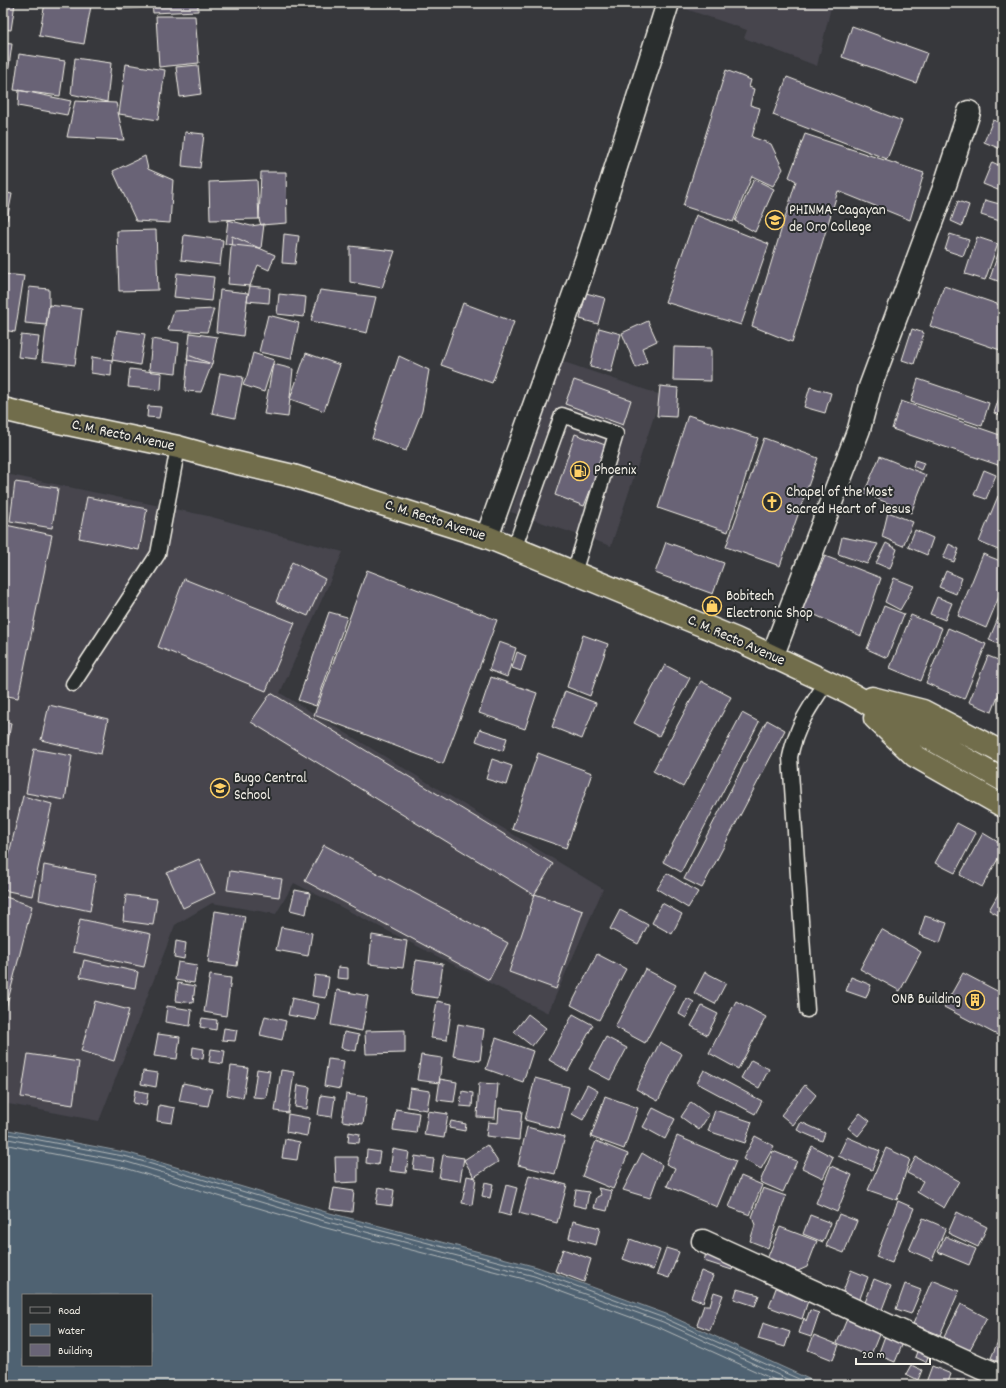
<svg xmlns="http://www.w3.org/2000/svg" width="1006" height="1388" font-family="Dekko,sans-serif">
  <rect width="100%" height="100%" fill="#37383c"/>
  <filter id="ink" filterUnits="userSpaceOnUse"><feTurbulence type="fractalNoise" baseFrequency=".025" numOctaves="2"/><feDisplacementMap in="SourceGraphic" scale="8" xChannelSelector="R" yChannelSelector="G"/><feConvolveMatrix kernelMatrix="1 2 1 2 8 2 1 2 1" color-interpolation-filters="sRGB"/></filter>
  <g filter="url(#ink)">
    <path fill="#46454d" d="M678,3H832L817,66L744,38L747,30L677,6Z
      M561,361L661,395L611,546L511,512Z
      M6,474L208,516L343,552L280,693L603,889L548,1013L294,883L276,914L212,903L175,925L99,1121L3,1103V493Z"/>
    <path fill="#4f6272" stroke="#919ba1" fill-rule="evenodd" d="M3,1129L129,1153L326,1212L537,1267L666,1314L822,1385H3ZM23,1295H151V1365H23Z"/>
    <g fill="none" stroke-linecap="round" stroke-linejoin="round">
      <path stroke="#b2b8b9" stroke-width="1" d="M3,1133L128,1157L325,1216L535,1271L664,1318L812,1385
        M3,1138L127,1162L324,1221L534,1276L663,1322L800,1385
        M3,1144L125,1168L322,1227L532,1281L660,1328L786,1385"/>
    </g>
    <path fill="#696476" stroke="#f4f1e8" d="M3,3H15L11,30L3,29Z
      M45,3H75L91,6L84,44L39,36Z
      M118,3H148L149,7L119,9Z
      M152,3H198V11L153,13Z
      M156,16H195L199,63L159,67Z
      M852,26L927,53L916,83L842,57Z
      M3,43L12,44L7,81H3Z
      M19,54L65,61L60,96L14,90Z
      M75,58L111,63L107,102L71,94Z
      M126,64L165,70L158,120L119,114Z
      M198,65L201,94L180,97L176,67Z
      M726,70L751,80L749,87L754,89L750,105L760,108L752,137L771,144L783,169L773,186L752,176L733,222L683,206Z
      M787,77L902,121L887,159L773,115Z
      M19,90L71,101L67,115L18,106Z
      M75,101L116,103L124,140L67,137Z
      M993,120L1003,124V150L984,142Z
      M185,132L204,134L200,168L182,166Z
      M805,134L924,173L910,220L838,191L792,342L752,326L796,181L789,177Z
      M145,156L148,169L173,180L170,223L136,221L113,171Z
      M992,162L1003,167V192L983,184Z
      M261,172H286L287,223L261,225L259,219Z
      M754,179L774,189L755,232L735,221Z
      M257,180L259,219L210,220L209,182Z
      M3,192L12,194L7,220L3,219Z
      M985,200L1003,205V222L981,215Z
      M958,201L969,205L962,226L951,221Z
      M696,215L769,244L741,325L665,302Z
      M228,220L251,226L264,224L261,248L225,244Z
      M156,230L158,290L119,291L117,231Z
      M284,234L299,236L295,264L282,263Z
      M950,234L969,240L963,256L945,250Z
      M184,235L223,240L220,265L181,260Z
      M232,236L275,255L269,270L258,265L250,286L228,284Z
      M977,237L998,244L985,280L965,274Z
      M1003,239V283L990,278Z
      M350,246L395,251L382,288L350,282Z
      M177,273L214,277L211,301L174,297Z
      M4,274L24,276L15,332L3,330Z
      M250,286L270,288L269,303L247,301Z
      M944,286L1003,306V351L930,326Z
      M29,287L49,289V305L46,325L25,323Z
      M220,290L248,293L243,336L216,332Z
      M320,290L376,297L367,333L311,321Z
      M586,293L605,298L598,324L580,319Z
      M279,294L306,297L304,317L277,314Z
      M463,303L514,322L492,383L441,365Z
      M49,305L82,309L75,365L42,361Z
      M214,309L207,332L168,330L174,311Z
      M268,315L299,323L291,359L259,352Z
      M648,321L657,341L642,348L647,362L636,368L622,333Z
      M599,328L621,334L611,372L590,367Z
      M912,329L924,333L914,364L902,360Z
      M117,330L145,334L140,365L112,360Z
      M190,333L217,337L212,364L187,360Z
      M21,335L39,337L36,359L18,357Z
      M152,339L179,343L176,373L149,370Z
      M674,347L711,348V381L673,380Z
      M253,353L274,360L264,392L243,385L247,376Z
      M306,353L340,365L324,411L290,399Z
      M188,355L212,364L201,392L185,391Z
      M399,356L429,370L422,411L406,451L372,438Z
      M92,357L112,360L111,376L91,373Z
      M273,364L293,369L288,417L264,414Z
      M130,369L162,373L161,390L128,387Z
      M220,373L243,377L235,418L212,413Z
      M918,379L989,403L982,426L911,402Z
      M574,380L631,400L623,425L565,404Z
      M660,386L678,388L676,417L657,416Z
      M1003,386V416L994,413Z
      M810,387L831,393L825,413L804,407Z
      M901,401L1003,436V449L998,465L892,429Z
      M148,406L161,407L159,418L147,417Z
      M688,415L758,438L728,532L658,508Z
      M575,434L608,446L584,506L555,495Z
      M764,438L818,458L780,566L726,547Z
      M880,456L926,475L911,513L864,493Z
      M915,460L924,463L921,470L913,466Z
      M984,470L996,475L986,499L974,495Z
      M15,482L58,488L52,528L10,521Z
      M998,496L1003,498V552L979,542Z
      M87,497L147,509L139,550L79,538Z
      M888,512L913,522L903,546L882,537Z
      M6,525L52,535L18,698L3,695V539Z
      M915,530L933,538L927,555L908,547Z
      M842,537L878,544L867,564L838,554Z
      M666,542L724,563L713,594L655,573Z
      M886,543L897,549L890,569L876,563Z
      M949,544L959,549L954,562L943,558Z
      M983,554L1003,562V587L986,628L958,616Z
      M825,556L881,578L861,636L802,609Z
      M292,562L325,579L308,616L276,602Z
      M367,570L497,620L443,764L314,715Z
      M946,571L962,578L956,594L939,587Z
      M894,578L914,586L900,610L885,602Z
      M184,579L295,623L266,691L158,647Z
      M937,597L952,603L945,620L930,614Z
      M884,606L904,614L887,658L867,649Z
      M1003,606V646L989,640Z
      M329,612L347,617L316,706L298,700Z
      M911,615L942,628L921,681L890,668Z
      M948,628L986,644L964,699L926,683Z
      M583,635L608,644L590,696L567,687Z
      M499,642L516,648L507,677L489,670Z
      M517,652L526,656L521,671L512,668Z
      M988,656L1003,662V684L992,712L969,702Z
      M665,665L690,678L659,736L634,723Z
      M491,677L537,693L525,729L479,713Z
      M701,681L731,697L683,787L653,771Z
      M565,691L596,703L582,739L552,727Z
      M271,693L553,864L534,895L251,722Z
      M49,705L108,719L101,754L41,740Z
      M742,713L759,722L681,872L663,862Z
      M767,720L785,730L702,888L684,879Z
      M3,721L11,723L3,772Z
      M480,729L507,738L503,751L476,741Z
      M34,749L72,756L65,800L26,793Z
      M538,753L592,773L566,848L512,829Z
      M492,759L512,766L506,785L486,779Z
      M23,796L52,804L32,896L3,890V879Z
      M957,823L976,833L955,873L935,863Z
      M983,833L1003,845V850L982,887L960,875Z
      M324,845L508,943L489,980L305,881Z
      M199,859L215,893L183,908L167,873Z
      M44,865L96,875L90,911L39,900Z
      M230,871L282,879L279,897L227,890Z
      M667,873L698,892L688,908L657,889Z
      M1003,886V918L989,910Z
      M295,890L310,893L306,914L290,910Z
      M535,894L583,911L556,989L509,972Z
      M126,895L157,899L153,925L123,921Z
      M3,896L32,906L6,1008L3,1007Z
      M662,903L682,914L672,934L652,923Z
      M620,910L648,925L638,944L610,929Z
      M215,911L245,916L237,966L208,962Z
      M925,916L947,923L940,943L919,935Z
      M80,919L151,934L144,967L73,952Z
      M281,927L312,933L308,956L276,950Z
      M881,929L921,952L900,991L860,969Z
      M372,935L407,941L403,968L369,964Z
      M176,941L186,943L184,959L174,957Z
      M597,954L626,969L599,1020L571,1005Z
      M84,960L138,972L135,988L80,977Z
      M416,960L443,964L438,998L411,994Z
      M178,962L197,965L194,983L175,980Z
      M338,967L348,968V979L337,978Z
      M645,969L676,985L645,1043L615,1027Z
      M705,972L726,983L715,1004L694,993Z
      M963,973L1003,994V1038L944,1007Z
      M210,975L231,978L226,1016L204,1012Z
      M315,975L329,977L326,998L312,996Z
      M851,977L871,985L866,998L846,991Z
      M178,983L195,986L193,1003L176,1001Z
      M337,990L368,996L362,1031L331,1025Z
      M292,998L319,1004L316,1020L288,1015Z
      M687,998L694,1002L686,1018L679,1014Z
      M95,1001L129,1010L114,1061L81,1051Z
      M437,1001L452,1004L447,1040L431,1038Z
      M736,1001L766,1017L738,1069L709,1053Z
      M167,1006L192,1010L190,1026L165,1022Z
      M702,1006L718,1014L707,1035L691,1026Z
      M528,1014L546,1028L532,1046L514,1032Z
      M573,1014L593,1025L568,1071L549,1060Z
      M265,1016L286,1021L282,1040L260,1035Z
      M202,1018L217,1020L216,1030L200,1027Z
      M458,1024L484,1029L480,1061L453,1056Z
      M224,1028L237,1030L235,1041L222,1040Z
      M405,1030V1053L366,1054L365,1031Z
      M344,1032L359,1035L356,1051L341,1048Z
      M158,1034L180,1037L177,1059L154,1056Z
      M606,1037L627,1048L610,1080L589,1069Z
      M496,1038L533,1051L523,1082L486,1069Z
      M660,1042L682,1054L658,1101L636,1089Z
      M193,1047L204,1049L203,1059L192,1057Z
      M211,1049L225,1051L223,1064L209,1062Z
      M28,1054L79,1062L73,1105L21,1097Z
      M421,1055L442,1058L439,1083L417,1080Z
      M328,1059L344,1061L340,1089L324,1086Z
      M751,1060L769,1069L759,1088L741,1078Z
      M231,1066L248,1068L243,1098L227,1095Z
      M257,1069L270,1071L266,1098L253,1097Z
      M281,1070L294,1072L288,1113L275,1111Z
      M704,1070L762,1101L755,1114L697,1083Z
      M143,1071L158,1073L156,1087L141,1084Z
      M535,1078L569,1087L559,1129L525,1120Z
      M440,1079L457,1082L454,1102L437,1100Z
      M183,1083L212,1089L208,1106L179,1101Z
      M479,1083L498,1084L495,1118L477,1117Z
      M298,1085L310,1087L307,1109L295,1107Z
      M587,1085L598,1091L583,1120L572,1114Z
      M805,1085L816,1095L793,1125L781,1115Z
      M410,1088L430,1091L427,1110L407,1107Z
      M135,1090L148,1093L146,1106L133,1103Z
      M462,1091L473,1093L472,1107L460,1106Z
      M346,1094L367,1097L363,1124L342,1121Z
      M321,1095L335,1097L332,1117L318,1115Z
      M605,1096L638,1108L624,1149L591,1137Z
      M691,1102L709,1115L699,1130L681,1117Z
      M159,1105L175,1108L172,1123L157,1121Z
      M499,1108L522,1111L519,1140L486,1136L488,1122L498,1123Z
      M653,1108L675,1119L665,1139L643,1127Z
      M396,1109L419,1113L416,1133L393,1130Z
      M715,1110L752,1122L745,1143L708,1131Z
      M428,1111L448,1114L444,1138L424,1135Z
      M860,1113L870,1121L858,1136L848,1128Z
      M288,1114L310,1118L307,1136L286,1132Z
      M451,1121L466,1124L465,1131L449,1128Z
      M801,1122L825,1133L822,1141L797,1130Z
      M527,1127L565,1137L555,1174L518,1165Z
      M349,1132L360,1134L359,1143L348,1142Z
      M677,1136L736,1161L717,1207L667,1186L675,1168L666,1164Z
      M755,1136L774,1146L761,1169L743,1159Z
      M847,1137L880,1151L872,1170L838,1156Z
      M285,1139L300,1142L297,1160L282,1158Z
      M596,1141L628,1154L613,1189L582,1176Z
      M487,1145L498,1162L474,1177L464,1160Z
      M812,1146L833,1157L823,1178L802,1168Z
      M886,1148L910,1159L897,1200L868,1190Z
      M393,1149L409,1152L406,1173L390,1171Z
      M367,1150L380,1152L378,1165L366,1163Z
      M773,1151L797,1161L783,1192L760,1182Z
      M642,1153L662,1165L650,1198L623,1190Z
      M443,1155L464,1158L460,1181L439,1178Z
      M415,1156L434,1159L432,1172L413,1169Z
      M335,1157H358V1182L336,1183Z
      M916,1157L959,1181L944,1208L917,1192L923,1181L907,1173Z
      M831,1166L852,1175L837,1212L816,1203Z
      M529,1175L567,1185L557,1223L519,1213Z
      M467,1176L476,1178L472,1205L462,1203Z
      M741,1176L762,1185L750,1215L729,1207Z
      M485,1182L493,1184L490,1198L482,1196Z
      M506,1185L517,1188L510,1216L499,1213Z
      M379,1187L394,1190L392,1206L376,1204Z
      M334,1188L354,1191L352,1212L330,1209Z
      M598,1188L612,1191L607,1211L594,1208L597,1197L601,1195Z
      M763,1188L786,1196L768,1248L750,1241L755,1225L752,1217Z
      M576,1190L589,1192L586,1208L573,1205Z
      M898,1201L914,1208L892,1263L876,1257Z
      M957,1212L987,1227L978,1247L948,1233Z
      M839,1214L857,1221L844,1253L826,1246Z
      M810,1215L831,1223L823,1242L803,1234Z
      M923,1218L946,1228L932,1260L909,1250Z
      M573,1221L600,1228L596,1245L569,1238Z
      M780,1227L817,1241L807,1267L798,1271L767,1259Z
      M945,1236L976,1249L969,1265L938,1252Z
      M630,1239L660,1250L653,1270L623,1259Z
      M666,1248L679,1252L669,1278L657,1274Z
      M563,1249L591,1259L584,1282L555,1271Z
      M707,1249L736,1258L732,1270L704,1261Z
      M851,1270L868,1277L859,1301L842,1294Z
      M701,1271L713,1276L703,1302L691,1297Z
      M874,1279L891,1286L881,1312L864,1305Z
      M779,1280L811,1292L802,1319L769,1307Z
      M932,1280L959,1291L940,1335L913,1324Z
      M905,1284L921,1290L911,1314L896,1309Z
      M737,1289L759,1295L755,1306L734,1299Z
      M714,1292L723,1295L710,1330L697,1325L704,1305H710Z
      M961,1304L987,1318L969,1351L944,1337Z
      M810,1310L819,1313L811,1337L799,1333L804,1318L806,1321Z
      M849,1314L882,1327L870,1357L837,1343Z
      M763,1323L790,1332L785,1347L758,1339Z
      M1001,1334L1003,1335V1363L991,1358Z
      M814,1335L839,1345L833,1360L808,1350Z
      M885,1336L903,1343L895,1362L878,1355Z
      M919,1346L930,1351L926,1362L915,1357Z
      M911,1365L922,1370L918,1380L906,1374Z
      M932,1366L951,1374L947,1385H925Z
      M957,1380L969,1384L968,1385H955Z"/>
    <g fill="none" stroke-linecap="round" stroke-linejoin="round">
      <defs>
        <path id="lane" d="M514,549L562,415L616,434L574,573
          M73,684L158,554L178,447
          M807,1010L790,757C796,727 809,708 826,683"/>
        <path id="street" d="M487,537L589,252L668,3
          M772,657L859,429L870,387L944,188L969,112
          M703,1241L979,1367L1003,1377"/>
        <path id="highway" d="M3,409L49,420L178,447L229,461L293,476L487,537L736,639L848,692L1003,780
          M872,698L923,711L1003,753
          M875,718L915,756L1003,806"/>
      </defs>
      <use href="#lane" stroke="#f4f1e8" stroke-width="17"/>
      <use href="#street" stroke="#f4f1e8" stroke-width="25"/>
      <use href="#highway" stroke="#f4f1e8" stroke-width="25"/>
      <use href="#lane" stroke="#2a2d2e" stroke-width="14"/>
      <use href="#street" stroke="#2a2d2e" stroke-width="22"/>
      <use href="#highway" stroke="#716d4b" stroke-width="22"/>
    </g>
  </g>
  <defs>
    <symbol id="university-ring" viewBox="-11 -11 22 22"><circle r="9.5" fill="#2a2d2e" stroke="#ffd166" stroke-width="1.5"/><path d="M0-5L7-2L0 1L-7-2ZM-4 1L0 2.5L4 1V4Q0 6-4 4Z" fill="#ffd166"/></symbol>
    <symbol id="fuel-ring" viewBox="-11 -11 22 22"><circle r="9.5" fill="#2a2d2e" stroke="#ffd166" stroke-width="1.5"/><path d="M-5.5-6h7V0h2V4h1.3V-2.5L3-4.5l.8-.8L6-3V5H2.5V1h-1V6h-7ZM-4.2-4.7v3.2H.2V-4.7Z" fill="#ffd166"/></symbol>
    <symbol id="church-ring" viewBox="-11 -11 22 22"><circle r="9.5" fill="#2a2d2e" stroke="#ffd166" stroke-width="1.5"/><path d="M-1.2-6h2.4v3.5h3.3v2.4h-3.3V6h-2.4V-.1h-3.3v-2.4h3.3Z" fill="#ffd166"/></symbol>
    <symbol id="shop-ring" viewBox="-11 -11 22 22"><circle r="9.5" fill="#2a2d2e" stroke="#ffd166" stroke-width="1.5"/><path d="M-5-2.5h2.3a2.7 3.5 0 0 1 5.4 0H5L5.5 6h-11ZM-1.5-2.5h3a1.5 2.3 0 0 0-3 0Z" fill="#ffd166"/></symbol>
    <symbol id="school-ring" viewBox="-11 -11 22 22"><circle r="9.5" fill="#2a2d2e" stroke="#ffd166" stroke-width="1.5"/><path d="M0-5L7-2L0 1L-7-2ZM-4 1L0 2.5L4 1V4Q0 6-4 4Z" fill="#ffd166"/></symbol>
    <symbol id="building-ring" viewBox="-11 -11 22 22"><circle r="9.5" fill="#2a2d2e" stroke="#ffd166" stroke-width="1.5"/><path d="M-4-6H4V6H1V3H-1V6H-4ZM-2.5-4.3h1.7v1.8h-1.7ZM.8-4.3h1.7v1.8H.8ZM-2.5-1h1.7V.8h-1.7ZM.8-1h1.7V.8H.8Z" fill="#ffd166"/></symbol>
  </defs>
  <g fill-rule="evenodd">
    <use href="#university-ring" x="764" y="209" width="22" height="22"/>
    <use href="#fuel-ring" x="569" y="460" width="22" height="22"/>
    <use href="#church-ring" x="761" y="491" width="22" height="22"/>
    <use href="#shop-ring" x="701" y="595" width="22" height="22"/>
    <use href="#school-ring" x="209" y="777" width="22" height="22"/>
    <use href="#building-ring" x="964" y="989" width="22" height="22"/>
  </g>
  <g text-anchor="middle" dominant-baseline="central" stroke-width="4" stroke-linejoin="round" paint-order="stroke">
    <g font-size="15" fill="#f4f1e8" stroke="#2a2d2e" text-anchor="start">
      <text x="789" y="211">PHINMA-Cagayan<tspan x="789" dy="17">de Oro College</tspan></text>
      <text x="594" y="471">Phoenix</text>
      <text x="786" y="493">Chapel of the Most<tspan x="786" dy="17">Sacred Heart of Jesus</tspan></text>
      <text x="726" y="597">Bobitech<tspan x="726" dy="17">Electronic Shop</tspan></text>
      <text x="234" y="779">Bugo Central<tspan x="234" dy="17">School</tspan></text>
      <text x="961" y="1000" text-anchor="end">ONB Building</text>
    </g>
    <g font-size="15" fill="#f4f1e8" stroke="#2a2d2e">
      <text transform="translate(123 436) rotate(12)">C. M. Recto Avenue</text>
      <text transform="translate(435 521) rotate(18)">C. M. Recto Avenue</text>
      <text transform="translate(736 641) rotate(24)">C. M. Recto Avenue</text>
    </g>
  </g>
  <rect width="1006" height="1388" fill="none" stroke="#2a2d2e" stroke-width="16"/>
  <rect x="8" y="8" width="990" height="1372" fill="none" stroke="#f4f1e8" stroke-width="1.5" filter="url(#ink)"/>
  <rect x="22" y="1294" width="130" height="72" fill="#2a2d2e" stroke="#7b7b78"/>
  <rect x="30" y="1307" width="20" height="6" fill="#2a2d2e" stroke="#7b7b78"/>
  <text x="58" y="1314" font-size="12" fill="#f4f1e8">Road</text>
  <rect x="30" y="1324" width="20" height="12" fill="#4f6272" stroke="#7b7b78"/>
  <text x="58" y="1334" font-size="12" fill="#f4f1e8">Water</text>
  <rect x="30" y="1344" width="20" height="12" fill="#696476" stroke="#7b7b78"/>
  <text x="58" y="1354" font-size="12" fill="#f4f1e8">Building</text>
  <path d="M856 1358v6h74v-6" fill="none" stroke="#f4f1e8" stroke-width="2"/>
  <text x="862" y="1358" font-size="12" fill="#f4f1e8" stroke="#2a2d2e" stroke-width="3" paint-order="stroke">20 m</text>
</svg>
